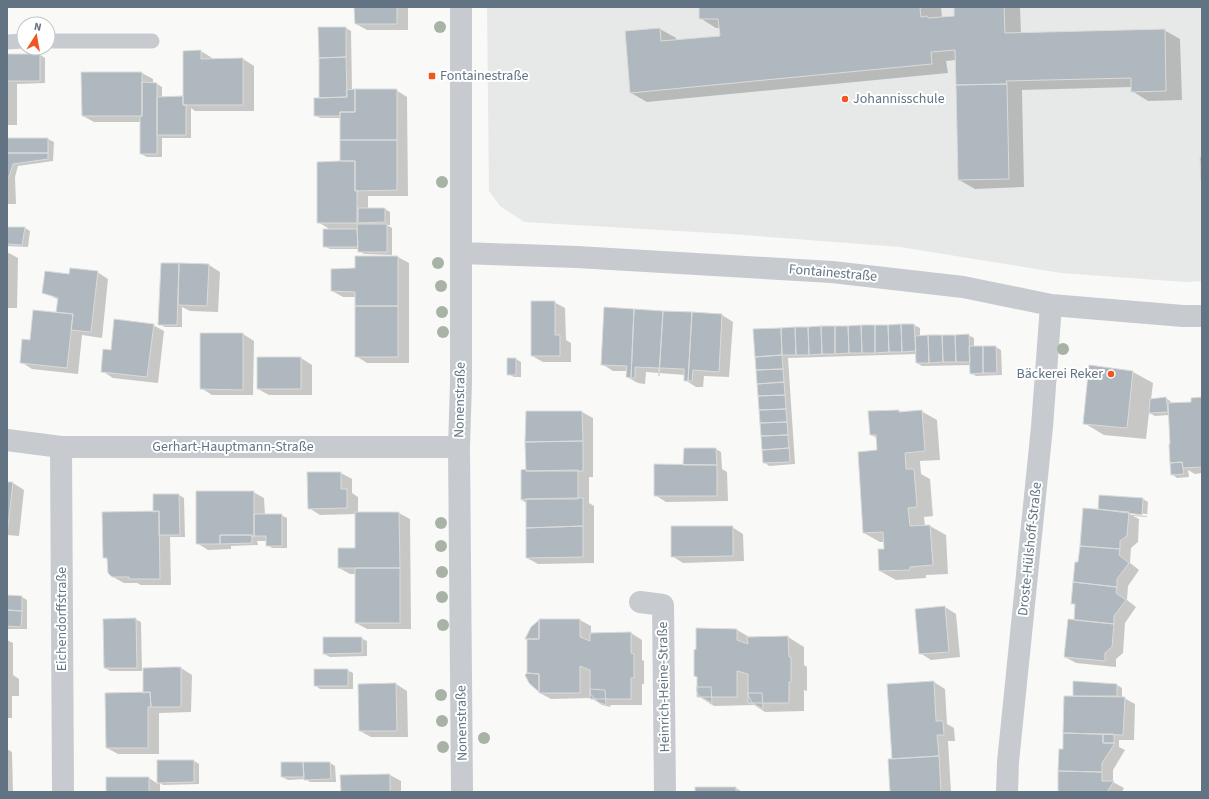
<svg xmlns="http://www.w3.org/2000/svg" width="1209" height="799" font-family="'Source Sans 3',sans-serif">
  <rect width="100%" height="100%" fill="#f9f9f7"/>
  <path fill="#e7e8e8" d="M487,7H1202V281L1185,282L1061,273L900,247L730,234L524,222L500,206L489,191Z"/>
  <path fill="#0003" fill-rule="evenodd" d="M355,7H408V30H367L356,24Z
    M700,7H941L942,18L955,16V7H1020L1021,34L1164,30L1180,39L1182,100L1148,101L1132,91V87L1022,90L1024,187L975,189L959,180L956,60L946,61L948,73L647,102L631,93L660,29L676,38V41L721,37L720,28H716L700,18Z
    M346,28L351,31L352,91L396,90L407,97L408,196H368V209H385L390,212V225H387L392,228V255L364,254L359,251V249H330L324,246L331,230L318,222L341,162V118H320L315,115Z
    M201,51L212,58V60L243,59L254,66V111H195L191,108V138H162V157H147L141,154V122H94L83,116L82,73H142L153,79V84H157L162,87V98H183Z
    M7,55H40L45,58V83L17,84V125H7Z
    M7,139H48L54,142L53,161L18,166L15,177L16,204H7Z
    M7,228H25L30,231L28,247L7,246Z
    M7,252L18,258L17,308H7Z
    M398,257L409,263V363H367L356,356V297H343L332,291L356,269Z
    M162,264L209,265L220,272L218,312L190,311L182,307V327H165L159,324Z
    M97,272L108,279L102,338L82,335L78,374L32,369L21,362L31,341L57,314L59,300L43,292L70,275Z
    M554,302L565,308L566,340L571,343V362H543L532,356Z
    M722,315L733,322L729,377L704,376L703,387H696L685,380V375L646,372L645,384L638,383L627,377L628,371H613L602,364Z
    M153,325L164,331L158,383L113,378L102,371L112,351Z
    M914,325L920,328V337L968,335L974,338V347H996L1001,350L1002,375L976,376L971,373V365L922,366L917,363V354L788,358L795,464L769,466L764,462L754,330Z
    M201,334H243L254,341L253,395H212L201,388Z
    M301,358L312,365V395H269L258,389Z
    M516,359L521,362V377H514L508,374Z
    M1133,372L1153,383L1151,400L1166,398L1171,402L1172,404L1192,403L1202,398V473L1195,474L1188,470L1189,477L1177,478L1172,474L1169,415L1155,416L1149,413L1146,439L1104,435L1084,423Z
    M899,411L902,413L921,411L937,420L940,460L920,461L921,474L930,479L933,516L924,517L925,526H930L946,535L948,574L926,575V578L896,580L880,571L885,550V542H880L864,533L878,451L877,438L871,435Z
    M527,412H582L593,418V477H589V503L594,506V563L538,564L527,558L526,503L522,500L527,470Z
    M716,449L721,452L722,469L727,472L728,501L666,502L655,495L684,466Z
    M341,473L352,479V493L358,497V513H399L410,519L411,629H367L356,623V574H350L339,568L356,549V514L320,515L309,508Z
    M7,483H13L24,490L19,536L7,535Z
    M253,492L264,498L265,515H281L287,518V548H272L267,545V541H257L258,545L231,546V549L208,550L197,543Z
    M154,495H179L184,498L185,537H170L171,585H141L137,583H124L113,577L108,560L104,557L154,512Z
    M1143,499L1148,502L1147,517L1133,516L1139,519L1138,542L1131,548L1130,563L1139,570L1128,586L1127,600L1136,607L1125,623L1123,653L1116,659V667L1076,663L1065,657L1075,621L1076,605L1072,603L1079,563L1102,511L1099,509ZM1128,512L1147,514V516L1131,515Z
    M732,527L743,534L744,561L683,563L672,556Z
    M7,596L22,597L27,600V629H7Z
    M945,607L956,614L960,657L931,660L920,653L916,609Z
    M135,619L141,622L142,671H110L105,668Z
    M580,620L591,626V634L631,633L642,640V660L644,661V684H642V705H610L611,707L602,705L591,698L551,699L540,693Z
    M697,629L737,630L751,638L788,637L804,647V665L807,667V691L804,690V711L765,712L754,705L714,706L698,696Z
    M361,638L367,641V656L330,657L324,654Z
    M7,640L13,643V675L19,679V696H12V718H7Z
    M181,668L192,675L191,712L159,713V754H118L107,748L144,694Z
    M347,670L353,673V689H320L315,685Z
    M934,682L945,689L947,724L954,728L955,741H948L951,792H891L893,760Z
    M396,684L407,691L408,737H371L360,731Z
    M1117,685L1122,688V698H1124L1135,704L1134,740H1119V747L1125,750L1113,770V782L1124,788L1122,792H1061L1064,750L1077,697L1074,695Z
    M7,749L12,752L13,792H7Z
    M158,761H194L199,764V784L163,785L160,783V792H107L149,778L158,784Z
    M330,763L335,766L336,782H310L306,779L288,780L282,777Z
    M390,775L401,781V792H342Z
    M736,788L742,792H696Z"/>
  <path fill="#afb8be" stroke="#dbdbd9" d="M354,7H397V24H355Z
    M699,7H927L920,8L921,17L927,16L928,18L954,16V7H1004L1005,33L1165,29L1166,91L1131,92V78L1006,81L1007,84L956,85L955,50L931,52L932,64L630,93L625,31L660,28L661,41L720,36L718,19H699Z
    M318,27H346V57L319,58Z
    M201,50V59L243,58V105H183V51Z
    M7,54H40V81H7Z
    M346,57L347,97L319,98V58Z
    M81,72H142V116H82Z
    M142,82L157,83V154H140V116H142Z
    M1007,84L1009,179L958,180L956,85Z
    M355,89H397V140H340V112H355Z
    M355,89V112H340V116H314V98L347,97L346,90Z
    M183,96V105H186V135H157V97Z
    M7,138H48V153H7Z
    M340,140H397V190L355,191V161H340Z
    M7,153H48V159L13,164L9,177L7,178Z
    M1200,157H1202V180H1201Z
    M340,161H355V191L357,190V223H317V162Z
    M358,208H385V222L358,223Z
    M357,224H387V252H358Z
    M7,227H25L22,245L7,244Z
    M323,229H357L358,247H323Z
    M355,256H398V306H355V292L331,291V269L355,268Z
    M161,263H179L177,325H158Z
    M179,263L209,264L207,306L178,305Z
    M70,268L98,271L91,332L71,330L73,314L56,312L58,298L42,293L45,271L69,274Z
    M531,301H555V335H560V356H531Z
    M355,306H398V357H355Z
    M604,307L634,309L631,378L626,377L627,366L601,365Z
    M634,309L663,311L659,376V368L635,367V378H631Z
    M33,310L73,314L67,368L20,363L22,339L30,340Z
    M663,311L692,312L688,381H684V369L660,368L659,376Z
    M692,312L722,314L719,372L693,370L692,381H688Z
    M114,319L154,324L147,377L101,372L103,349L111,350Z
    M901,324H914L916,351L902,352Z
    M901,324L902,352H889L888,325Z
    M861,325H875V353H862Z
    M861,325L862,353H849L848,326Z
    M875,325H888L889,352L875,353Z
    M821,326H835V354H822Z
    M821,326L822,354L809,355L808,327Z
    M835,326H848L849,353L835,354Z
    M795,327H808L809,355H796Z
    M795,327L796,355H782L781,328Z
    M781,328L782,355L755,357L753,329Z
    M200,333H243V390L200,389Z
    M969,334L970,362H956L955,335Z
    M928,335L929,363H916L915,336Z
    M928,335H942L943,362L929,363Z
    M942,335H955L956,362H943Z
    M969,346H983V373L970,374Z
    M983,346H996L997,373H983Z
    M782,355L783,369L756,370L755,357Z
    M257,357H301V389H257Z
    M507,358H516V375H507Z
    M1089,365L1133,371L1127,428L1083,424Z
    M783,369L784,382L757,384L756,370Z
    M784,382L785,395L758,396L757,384Z
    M785,395L786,409L759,410L758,396Z
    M1166,397L1168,412L1149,413L1150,399Z
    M1202,397V467L1183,468L1182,462L1170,463L1169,444H1170L1168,403L1191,402V398Z
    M786,409L787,422L760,423L759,410Z
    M899,410V412L922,410L925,451L905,453L906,469H914L917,507L908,508L910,526L930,525L933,565L910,567V570L879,571L878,549H884L883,532L863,533L858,452L877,450L876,435H870L868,411Z
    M526,411H582L583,441L525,442Z
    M787,422L788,435L761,436L760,423Z
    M788,435L789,448L762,450L761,436Z
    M583,441V471H526L525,442Z
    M684,448H716L717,465H683Z
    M789,448L790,462L763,463L762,450Z
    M1182,462L1184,474L1171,475L1170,463Z
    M654,464L717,465V496H654Z
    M526,469V471L578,470V499H526L521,500V470Z
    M307,472H341V489H347V508L308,509Z
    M7,482H13L7,535Z
    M196,491H254V536L252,537V535H220V544H196Z
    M153,494H179L180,535H159V511L153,512Z
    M1099,495L1143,498L1142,515L1098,509Z
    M578,498H583V526L526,528V499Z
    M1083,508L1129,512L1127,536L1120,541V549L1080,546Z
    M159,511L160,579H129V577H112L108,573L107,558H103L102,512Z
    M355,512H399L400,568H338V548H355Z
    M254,514H282V546H266V536H254Z
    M583,526V557L526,558V528Z
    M671,526H733V556L671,557Z
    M220,535H252V543L220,544Z
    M1080,546L1120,549L1119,555L1129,563L1117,579V587L1073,582L1075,562H1078Z
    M355,568H400V623H355Z
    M1073,582L1117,587L1116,593L1126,600L1114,616V624L1074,620L1075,604H1071Z
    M7,595L22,596V611L7,610Z
    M945,606L949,652L919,654L915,609Z
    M7,610L22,611L21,627L7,626Z
    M136,618L137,668H104L103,619Z
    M539,619H580V637L590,641V633L631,632V653L634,654V678H631V699H590V670L580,666V693H539V674L527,673V639H539Z
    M1068,619L1114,624L1112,647L1105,653V661L1064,657Z
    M539,620V639H525L531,627Z
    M696,628L737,629V640L748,644L747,637L788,636L789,657H791V682H789V703H748V674L737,671V697H697V677L694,676V650L696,649Z
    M323,637H362V653L323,654Z
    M173,667H181V707H151L150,692L143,693V668Z
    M314,669H348V686H314Z
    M527,673L539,674V692L529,683L525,675Z
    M934,681L936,721H943L944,735H937L939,756L892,759L887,684Z
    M1073,681L1117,684V696H1073Z
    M396,683L397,731H359L358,684Z
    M696,687H711L712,703L701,697L697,693Z
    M590,689L605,690L606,705L598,702L594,698L590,693Z
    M150,692L151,707H148V748H106L105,693Z
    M747,693H762L763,709L752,703Z
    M1064,696L1125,697L1123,735L1063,733Z
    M1063,733L1103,734V743H1115L1102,763V772L1058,771L1059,749H1063Z
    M1103,734H1114V743H1103Z
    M939,756L941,792H890L888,759Z
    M157,760H194V782L157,783Z
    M281,762H303L304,777H281Z
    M303,762H330L331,779L304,780Z
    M1058,771L1102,772V781H1114L1107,792H1058Z
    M390,774V792H341L340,775Z
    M106,777H149V792H106Z
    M695,787H736V792H695Z"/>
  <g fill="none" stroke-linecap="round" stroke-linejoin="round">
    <path stroke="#c7cbcf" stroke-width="15" d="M48,41H152
      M7,42L24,41"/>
    <path stroke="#c7cbcf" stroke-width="22" d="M461,7V383L459,447L462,792
      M461,253L577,257L832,272L963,287L1051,305L1183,316H1202
      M7,440L61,447H459
      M61,447L63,792
      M640,602L663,605L665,792
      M1007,792L1008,762L1042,427L1051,305"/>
  </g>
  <g fill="#a8b3a5">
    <circle cx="440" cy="27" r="6"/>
    <circle cx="442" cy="182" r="6"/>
    <circle cx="438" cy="263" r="6"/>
    <circle cx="441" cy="286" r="6"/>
    <circle cx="442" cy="312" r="6"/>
    <circle cx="443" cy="332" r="6"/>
    <circle cx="1063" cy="349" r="6"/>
    <circle cx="441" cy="523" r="6"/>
    <circle cx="441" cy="546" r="6"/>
    <circle cx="442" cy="572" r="6"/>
    <circle cx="442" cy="597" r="6"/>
    <circle cx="443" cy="625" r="6"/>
    <circle cx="441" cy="695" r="6"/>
    <circle cx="442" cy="721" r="6"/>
    <circle cx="484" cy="738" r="6"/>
    <circle cx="443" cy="747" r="6"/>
  </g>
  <g fill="#ef5621" stroke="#fff" stroke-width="1.5">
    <rect x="428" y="72" width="8" height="8" rx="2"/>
    <circle cx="845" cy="99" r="4"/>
    <circle cx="1111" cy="374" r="4"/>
  </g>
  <g text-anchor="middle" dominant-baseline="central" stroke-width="4" stroke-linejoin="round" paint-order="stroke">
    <g font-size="14" fill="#627484" stroke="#fff" text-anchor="start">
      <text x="440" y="76">Fontainestraße</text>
      <text x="853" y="99">Johannisschule</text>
      <text x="1103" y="374" text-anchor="end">Bäckerei Reker</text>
    </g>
    <g font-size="14" fill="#627484" stroke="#fff">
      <text transform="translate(833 273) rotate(5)">Fontainestraße</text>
      <text transform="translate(460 400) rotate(-89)">Nonenstraße</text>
      <text x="233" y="447">Gerhart-Hauptmann-Straße</text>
      <text transform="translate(1030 549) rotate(-84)">Droste-Hülshoff-Straße</text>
      <text transform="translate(62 619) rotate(-90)">Eichendorffstraße</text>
      <text transform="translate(664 687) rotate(-91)">Heinrich-Heine-Straße</text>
      <text transform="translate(462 723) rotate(-91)">Nonenstraße</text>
    </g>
  </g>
  <rect width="1209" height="799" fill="none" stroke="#627484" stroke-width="16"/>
  <g transform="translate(36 36) rotate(11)"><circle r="19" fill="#ffffff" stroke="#c0c7ce"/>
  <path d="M0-3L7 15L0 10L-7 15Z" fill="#ef5621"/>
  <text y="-6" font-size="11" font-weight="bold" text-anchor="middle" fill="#627484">N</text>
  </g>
</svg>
